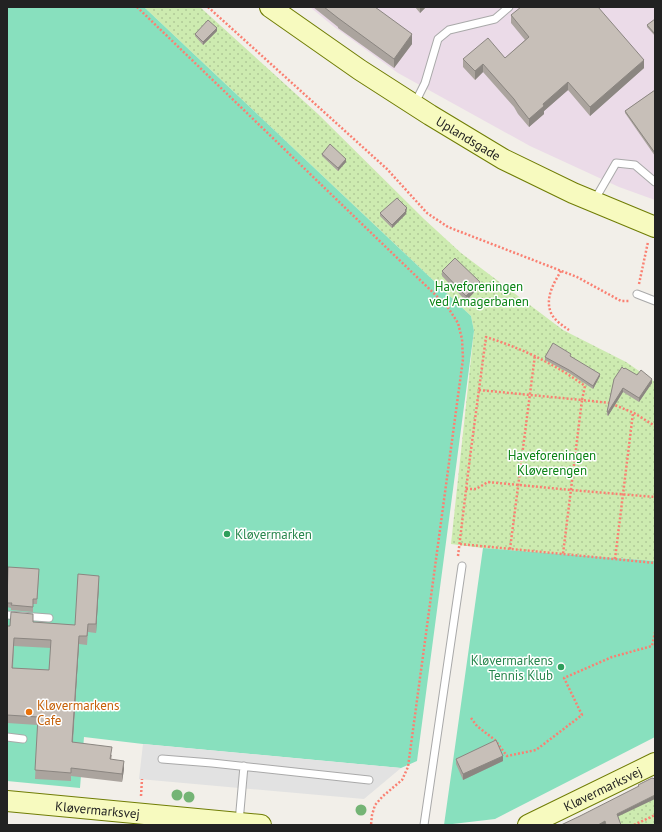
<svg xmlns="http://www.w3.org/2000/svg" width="662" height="832" font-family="'PT Sans',sans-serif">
  <defs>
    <pattern id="garden-dots" width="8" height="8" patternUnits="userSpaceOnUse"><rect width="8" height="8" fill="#cdebb0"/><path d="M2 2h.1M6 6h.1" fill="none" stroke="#b0c997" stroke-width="1.8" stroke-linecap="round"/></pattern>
  </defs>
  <rect width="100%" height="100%" fill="#f2efe9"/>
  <path fill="#ebdbe8" d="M310,7H655V200L619,187L530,146L398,73L333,26Z"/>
  <path fill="url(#garden-dots)" d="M144,7H200L318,114L424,219L461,253L563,330L626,362L655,382V561L483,548L451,544L474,331L471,316Z
    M655,780V825H564Z"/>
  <path fill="#88e0be" d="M7,7H144L471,316L474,331L417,761L401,768L143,744L84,737L80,788L7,781Z
    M483,548L655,561V737L495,819L444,825Z"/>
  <path fill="#e2e2e2" d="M143,744L401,768L364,799L139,779Z"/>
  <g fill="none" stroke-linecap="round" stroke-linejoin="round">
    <defs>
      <path id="lane" d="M415,103L425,83L438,39L449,30L495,19L509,7
        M594,201L616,163L635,165L655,182
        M637,294L655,301
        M7,615L49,618
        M7,737L23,739
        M162,759L212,763L369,780
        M239,822L244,766
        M424,825L462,566"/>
      <g id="secondary">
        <path id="s1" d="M270,7L360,70L430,115L503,159L573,193L655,227"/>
        <path id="s2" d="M7,801L261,825"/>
        <path id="s3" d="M528,825L655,763"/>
      </g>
    </defs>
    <use href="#lane" stroke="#a9a9a9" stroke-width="9"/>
    <use href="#secondary" stroke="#707d05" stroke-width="22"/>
    <path stroke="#fa8072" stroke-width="2.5" stroke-dasharray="2 2" stroke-linecap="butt" d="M137,7L447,306L458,323L462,339L463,359L408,767L402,780L383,796L375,805L372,815L371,825
      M208,7L387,169L427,213L448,227L577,277L621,301H630
      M561,271C553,284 544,300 552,315C556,321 563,326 569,330
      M639,284L648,242
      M479,390L582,400L563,554
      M466,489H476L488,482L571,490L655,497
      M460,544L655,563
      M510,549L535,355
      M458,556L470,457L486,337C521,348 555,364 585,386L582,400L610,403L634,413L655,426
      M615,559L633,413
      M471,718L477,726L495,740L507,756L536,750L582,715L564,678L612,657L652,646L655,632
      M141,796L142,779
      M634,825L655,815"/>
    <use href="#lane" stroke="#fff" stroke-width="7"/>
    <use href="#secondary" stroke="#f7fabf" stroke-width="20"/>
  </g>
  <g fill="#74b475">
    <circle cx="177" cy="795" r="5.5"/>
    <circle cx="189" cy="797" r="5.5"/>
    <circle cx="361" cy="810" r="5.5"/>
  </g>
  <path fill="#aba49e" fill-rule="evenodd" d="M313,7H375L412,44L394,68L338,28V27Z
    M415,7H426L420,13Z
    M511,15L644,68L590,116L568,90L544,111V114L529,127L518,114L514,107L483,72L475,80L463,67V59L505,58L525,40L511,23Z
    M655,19V36L647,27V25Z
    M217,31L203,45L195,36V34Z
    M655,90V156L625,113V111Z
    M322,154L346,162L338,171L322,156Z
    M407,211L406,212V214L392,228L380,216V213Z
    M442,271L480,286L466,301L442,276Z
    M545,357H571L600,376L593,389L569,373L545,360Z
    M637,375L652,383L639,402L623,392L608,416L607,415V412L614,379Z
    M39,574L37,604H33V612L11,610V608L7,607V593Z
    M99,584L96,633L88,632L87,645L79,644L73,742L112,755L111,760L124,769L122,782L71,776V781L35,779L38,725L7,723V626H10L33,622L75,625ZM14,646L51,648L49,670L13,668Z
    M456,759L503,761L463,780L456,764Z"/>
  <path fill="#8b8681" d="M420,7H426L420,13Z
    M217,28V31L203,45V42Z
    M412,34V44L394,68V59Z
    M644,60V68L590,116V107Z
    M483,64V72L475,80V71Z
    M568,82V90L544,111V114L529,127V119L543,104Z
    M346,159V162L338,171V168Z
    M407,208L406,214L392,228V225Z
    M480,282V286L466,301V296Z
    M600,374V376L593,389V386Z
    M652,379V383L639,402V398Z
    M623,388V392L608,416V412Z
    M99,576V584L96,633V624Z
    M79,636V644L72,751V742Z
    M503,756V761L463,780V774Z
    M124,761V769L122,782V774Z
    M655,795V799L617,817V814Z
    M605,821V824L604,825H598Z"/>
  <path fill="#c7bfb8" stroke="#8b8681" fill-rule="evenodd" d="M324,7H375L412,34L394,59L338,18Z
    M521,7H598L644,60L590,107L568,82L543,104L544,106L529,119L518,105L514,99L483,64L475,71L463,59L488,38L505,58L529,37L511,15Z
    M655,19V34L647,25Z
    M208,20L217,28L203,42L195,34Z
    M655,90V153L625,111Z
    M330,144L346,159L338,168L322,154Z
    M397,198L407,208L405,210L406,211L392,225L380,213Z
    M455,258L480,282L466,296L442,271Z
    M553,343L571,354L570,356L600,374L593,386L569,370L545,357Z
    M622,367L624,369L625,368L637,375L641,370L652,379L639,398L623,388L608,412H607L614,379Z
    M8,567L39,569L37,599H33V607L11,605L12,603H7Z
    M78,574L99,576L96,624H88L87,636H79L72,742L112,747L110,759L124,761L122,774L71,768V773L35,770L38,717L7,715V626H10L11,612L33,614V622L75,625ZM14,638L51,640L49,670L12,668Z
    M496,740L503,756L463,774L456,759Z
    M652,778L655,779V795L617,814L621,825H606L605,821L598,825H561L580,816L639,786L638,785Z"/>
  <g fill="#2e9e5b" stroke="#fff" stroke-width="1.5">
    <circle cx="227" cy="534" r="4"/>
    <circle cx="561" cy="667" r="4"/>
  </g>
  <circle fill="#e8710a" stroke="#fff" stroke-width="1.5" cx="29" cy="712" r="4"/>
  <g text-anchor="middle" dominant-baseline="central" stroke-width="3" stroke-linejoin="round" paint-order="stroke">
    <g font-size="13" fill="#222" stroke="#fff">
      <text stroke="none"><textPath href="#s1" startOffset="238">Uplandsgade</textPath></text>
      <text stroke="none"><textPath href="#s3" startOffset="83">Kløvermarksvej</textPath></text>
      <text stroke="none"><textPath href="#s2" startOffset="91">Kløvermarksvej</textPath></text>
    </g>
    <g font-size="13" fill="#0c8416" stroke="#fff">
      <text x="479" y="286">Haveforeningen<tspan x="479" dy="15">ved Amagerbanen</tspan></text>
      <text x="552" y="455">Haveforeningen<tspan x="552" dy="15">Kløverengen</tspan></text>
    </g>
    <g font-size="13" fill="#27864d" stroke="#fff" text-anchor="start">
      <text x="235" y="534">Kløvermarken</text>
      <text x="553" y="660" text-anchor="end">Kløvermarkens<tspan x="553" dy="15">Tennis Klub</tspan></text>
    </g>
    <g font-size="13" fill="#c56008" stroke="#fff" text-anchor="start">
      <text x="37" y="705">Kløvermarkens<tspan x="37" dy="15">Cafe</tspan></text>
    </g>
  </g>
  <rect width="662" height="832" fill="none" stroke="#222222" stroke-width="16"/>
</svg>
